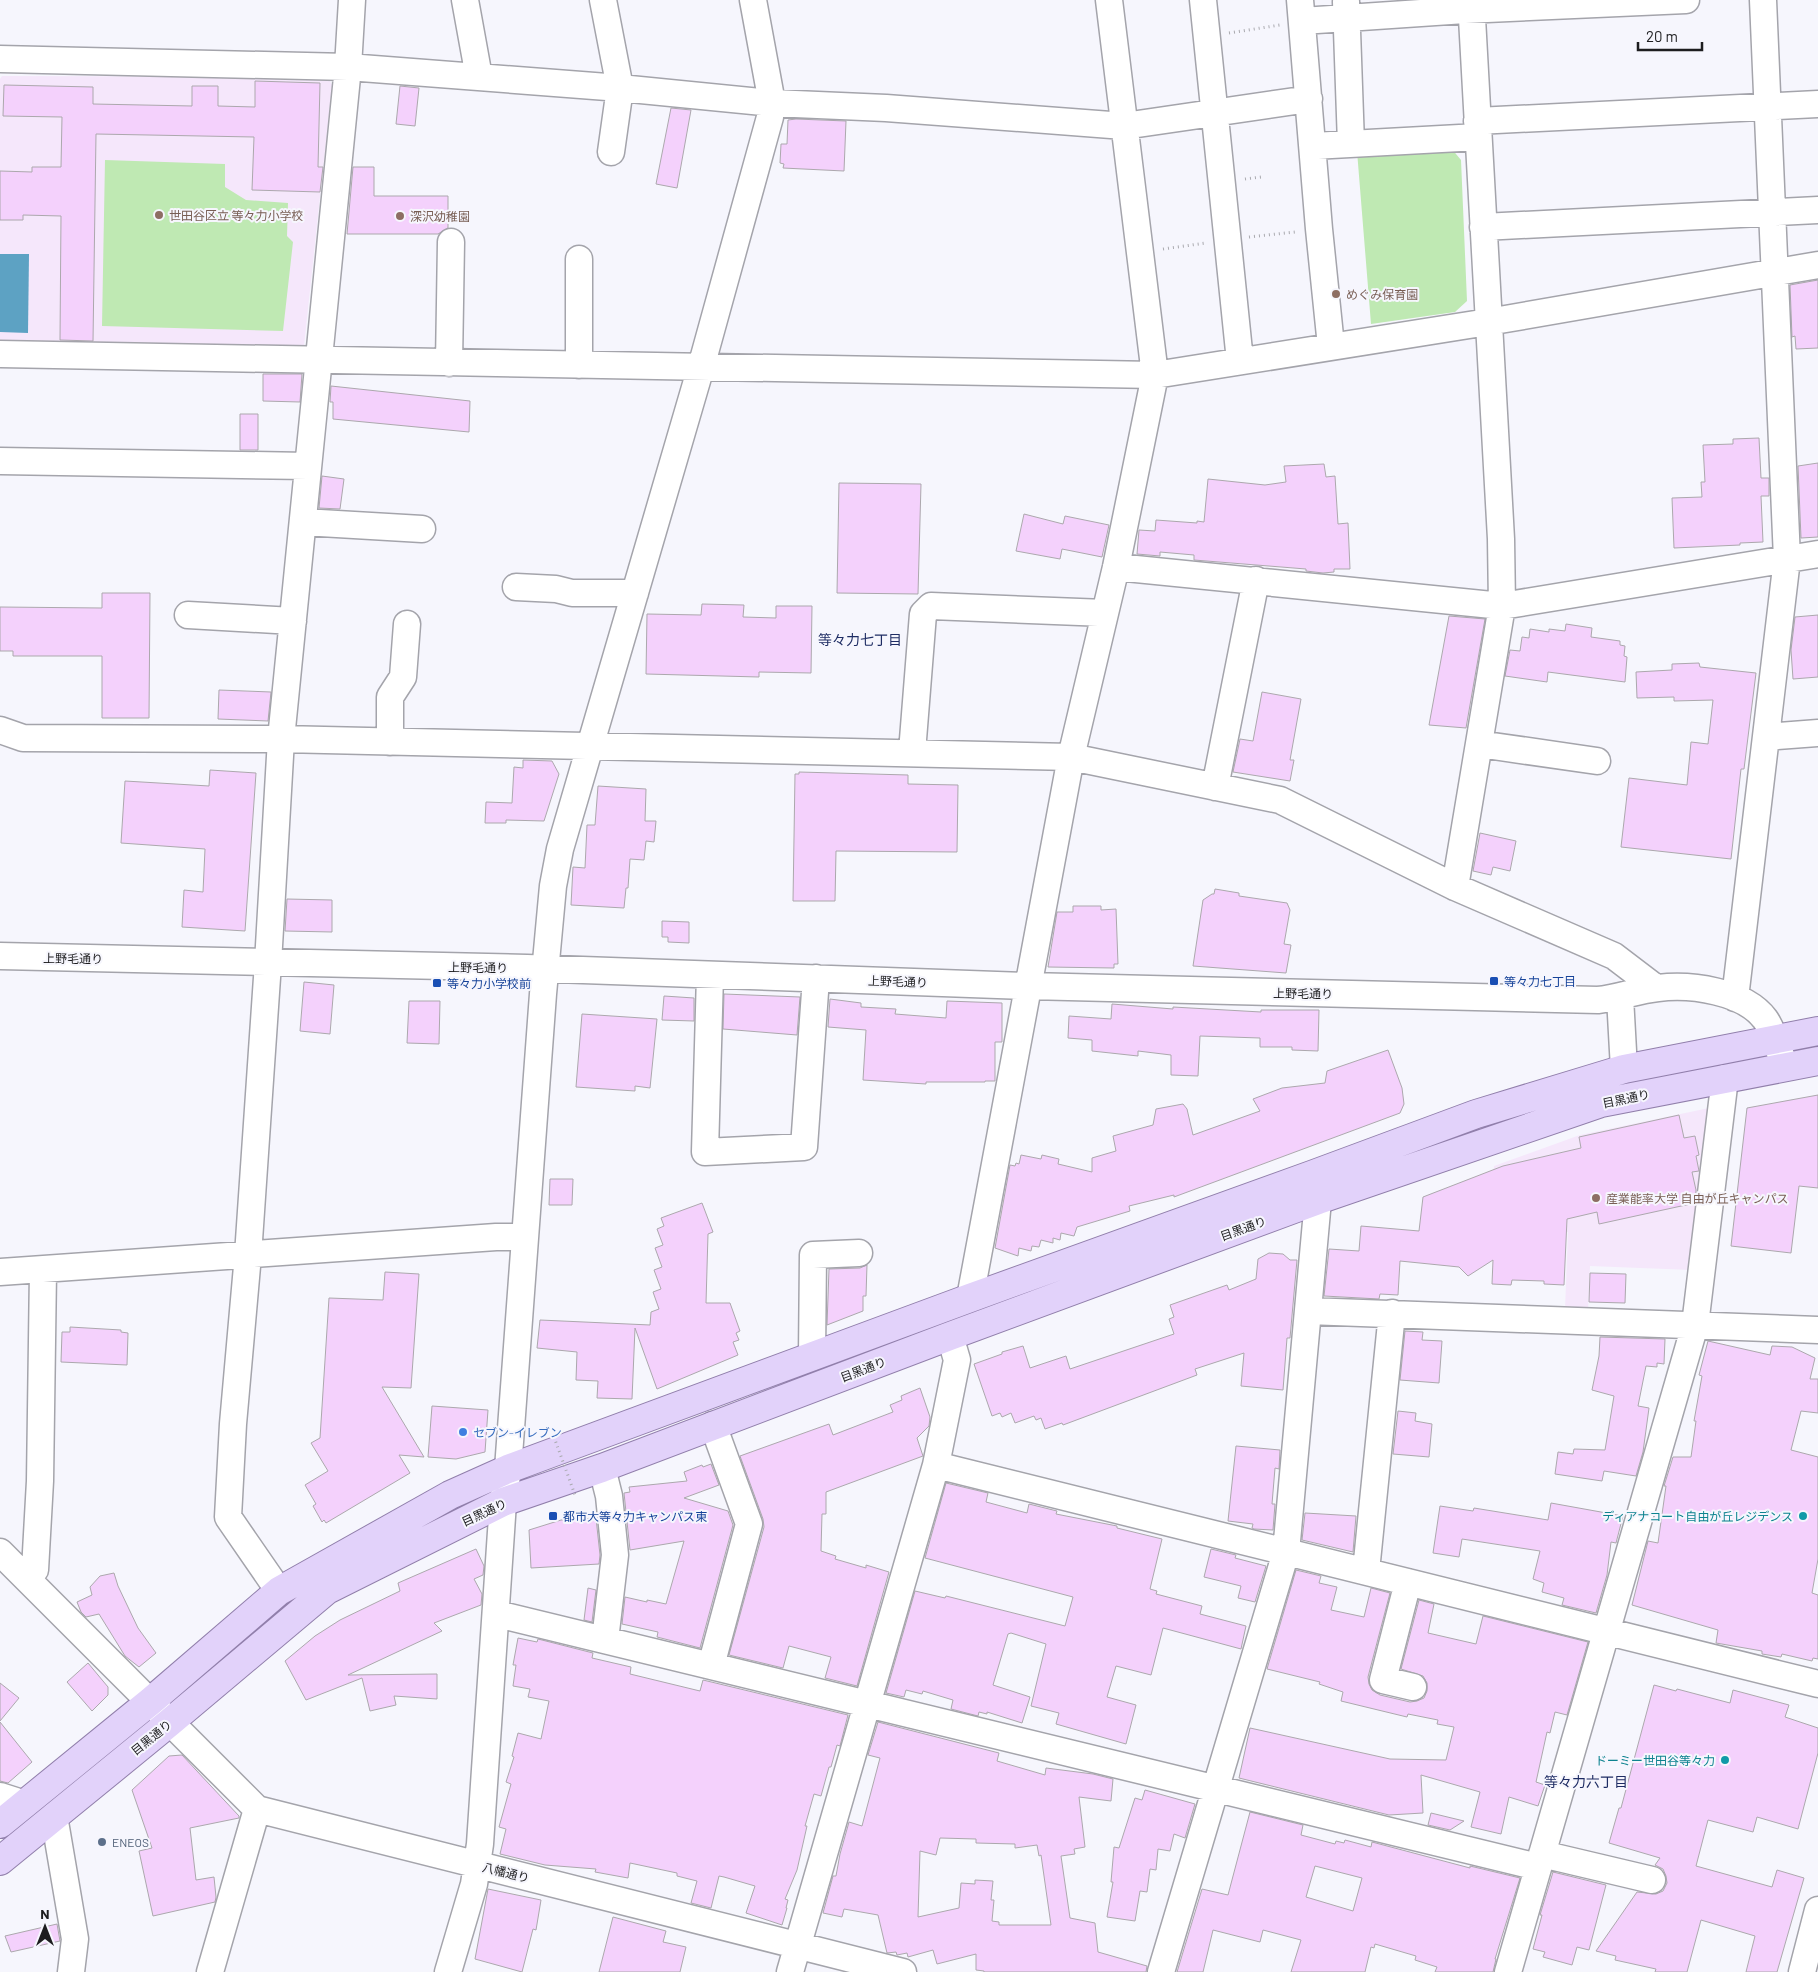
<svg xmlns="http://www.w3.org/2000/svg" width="1818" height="1972" font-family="Barlow,'Noto Sans JP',sans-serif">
  <rect width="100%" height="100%" fill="#f6f6fd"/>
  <path fill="#f5e7fb" d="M2,76L327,77L332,85L304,346L0,345V79Z
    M1709,1108L1691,1270L1590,1266L1588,1311L1565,1310L1568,1232L1489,1229L1494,1166L1580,1135Z"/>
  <path fill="#bfe9b3" d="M1451,148L1461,160L1467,301L1455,312L1371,324L1357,151Z
    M105,160L225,164V187L246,200L288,203L287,236L293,242L283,331L102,326Z"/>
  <path fill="#5da2c3" d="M0,254H29L28,333L0,332Z"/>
  <path fill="#f4d1fc" stroke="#aca8ad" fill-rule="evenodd" d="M255,81L320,83L318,167H323L320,192L252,190L254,137L96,134L93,341L60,340L61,216L23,215V220H0V171L32,172V167H61L62,117L3,116L4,85L93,87V104L192,106V86H218V106L255,107Z
    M400,86L419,88L415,126L396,124Z
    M671,108L691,110L677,188L656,184Z
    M796,119L846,121L844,171L783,168L784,164L780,163L781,144H787L788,120Z
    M353,167H374V196H448V228L438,234H347Z
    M1818,280V348L1796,349L1795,336L1792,337L1790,285Z
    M263,374H302L300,402L263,401Z
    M331,386L470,401L469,432L333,419V402H330Z
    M240,414H258V450H240Z
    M1759,438L1761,478H1769V496H1761L1763,542L1740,543V545L1674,548L1672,498L1702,497L1701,482H1705L1703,445L1733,444V439Z
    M1818,463V537L1801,538L1798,466Z
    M1324,464L1326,477L1335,476L1338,524L1348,523L1350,569H1334V572L1323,573L1306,571V569L1194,560V555L1160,552V556L1137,554L1139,530L1155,531L1156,520L1197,523V521L1204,522L1208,479L1265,485L1286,482L1284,466Z
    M322,476L344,479L340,509L319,508Z
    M839,483L921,484L918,594L837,593Z
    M1024,514L1063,524L1065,516L1109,525L1102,557L1062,549L1060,559L1016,551Z
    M102,593H150L149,718H102V656H13V651H0V607L102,608Z
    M702,604L744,605L743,617L776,618V606H812L811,673L759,672V677L646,674L647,614L701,615Z
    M1818,615V677L1793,679L1791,650L1795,617Z
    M1449,616L1485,619L1466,728L1429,725Z
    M1566,624L1592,628L1591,637L1620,641V645L1625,646L1624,656L1627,657L1625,682L1548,672L1547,682L1505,676L1510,650L1520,651L1522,637L1529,638L1530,629L1549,632V629L1565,631Z
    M1699,663L1700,667L1756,673L1744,769H1741L1731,859L1621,847L1629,778L1687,785L1691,742L1708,744L1713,700L1674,701V697L1637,698L1636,672L1672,670V664Z
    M219,690L271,692L268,721L218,719Z
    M1262,692L1301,699L1290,760H1294L1290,781L1233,772L1240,739L1253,741Z
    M523,760L552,761L559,774L544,821L506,820V823H485L486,802L512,803L514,767L523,768Z
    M210,770L256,773L245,931L182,927L184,890L203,892L205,849L121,843L125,781L209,786Z
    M799,772L908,775V784L958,785L957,852L836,851L835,901H793L795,774H799Z
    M598,786L646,789L645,821H656L654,842L646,841L644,860L630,859L628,888H626L624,908L571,905L573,867L585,868L587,825H595Z
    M1480,833L1516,841L1510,871L1493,867L1491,875L1473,871Z
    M1215,889L1239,893V896L1287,903L1290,910L1284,944L1291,945L1286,973L1193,966L1203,900L1212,894H1214Z
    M287,899L332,900V932L285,931Z
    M1073,906H1101V910L1116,909L1118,964H1114V968L1048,967L1057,912H1073Z
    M662,921L689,922V943L668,942V937H662Z
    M304,982L334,985L330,1034L300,1031Z
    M724,994L800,997L797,1035L723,1029Z
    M664,996L694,998V1021L662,1020Z
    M830,999L861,1003V1007L896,1009L895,1014L946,1018L947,1001L1002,1003V1042H995V1081H985V1082H926V1084L863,1080L866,1030L828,1027Z
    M409,1001H440L439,1044L407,1043Z
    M1112,1004L1173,1009V1007L1261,1012V1010H1319L1318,1051L1292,1050V1047H1260V1038L1200,1036L1198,1076L1171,1075V1055L1138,1051V1056L1092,1051V1040L1068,1038L1069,1016L1111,1019Z
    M582,1014L657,1019L650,1088L635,1086V1091L576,1087Z
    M1388,1050L1402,1088L1404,1104L1400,1113L1174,1197V1195L1129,1206L1130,1211L1077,1227L1074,1236L1061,1233L1060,1240L1053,1238V1243L1041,1240L1039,1247L1032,1246L1031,1251L1019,1248L1018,1256L995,1248L1010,1165L1015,1166L1016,1163L1019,1164L1021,1155L1041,1159L1042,1155L1059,1159L1058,1164L1092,1172V1158L1116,1151L1113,1136L1153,1125L1156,1109L1183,1104L1187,1109L1193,1135L1260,1111L1253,1099L1282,1088L1325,1083L1327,1071Z
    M1818,1095V1188L1799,1186L1791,1253L1731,1246L1747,1108Z
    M1679,1115L1684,1138L1695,1136L1699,1155L1696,1156L1699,1171L1692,1172L1696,1190L1695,1203L1599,1224L1597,1212L1567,1219L1564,1285L1544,1284V1281L1512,1280L1511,1285L1492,1284L1493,1260L1468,1276L1459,1267L1400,1261L1398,1295L1380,1294L1379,1299L1324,1296L1329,1249L1359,1251L1361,1226L1419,1231L1423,1197L1503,1166L1581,1148L1579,1137Z
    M550,1179H573L572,1205H549Z
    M702,1203L713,1232L708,1234L706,1303H730L740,1331L736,1333L739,1340L733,1342L738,1355L657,1389L635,1328L632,1399L597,1398L598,1381L576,1380L577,1352L537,1348L540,1320L650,1325L651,1312L659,1309L653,1292L661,1289L654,1270L662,1267L655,1248L663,1245L657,1229L664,1226L661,1218Z
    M1269,1253L1283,1254L1290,1260H1297L1290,1338H1287L1283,1390L1241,1386L1244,1353L1195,1369L1197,1375L1063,1425L1062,1423L1045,1429L1041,1418L1036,1420L1034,1416L1015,1423L1011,1413L1002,1417L1000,1413L992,1416L974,1364L1002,1354V1352L1023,1346L1030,1368L1066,1356L1070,1369L1174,1334L1169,1319L1174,1317L1170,1305L1227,1285L1229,1290L1256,1279L1258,1259Z
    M867,1265L866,1296H863V1311L827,1325L829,1269L860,1268Z
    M385,1272L419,1274L411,1388L382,1387L424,1457L399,1455L410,1473L326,1523L324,1520L322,1522L313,1506L316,1504L305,1485L328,1471L311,1443L320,1438L329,1298L383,1300Z
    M1590,1273L1626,1274L1625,1303L1589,1302Z
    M70,1327L121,1330V1332L128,1333L127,1365L61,1362L62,1332H70Z
    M1405,1331L1423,1332L1422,1340L1442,1341L1439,1383L1400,1380Z
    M1600,1337L1665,1339L1664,1364L1657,1363V1367L1646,1366L1638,1406L1649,1408L1643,1452L1636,1476L1604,1471L1602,1481L1555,1474L1558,1452L1573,1454L1574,1449L1605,1450L1614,1396L1592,1390L1599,1356Z
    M1708,1341L1770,1355L1772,1346L1792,1347L1815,1358L1810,1379H1818V1413L1801,1411L1791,1450L1818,1457V1559L1812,1593L1818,1595V1659L1813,1658L1812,1661L1782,1654L1781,1657L1762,1654V1651L1716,1643L1718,1630L1632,1605L1648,1541L1658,1543L1666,1486H1664L1673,1457H1691L1696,1421H1694L1702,1376L1699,1375Z
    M920,1388L930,1417L929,1426L917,1438L923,1456L826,1492V1514H822L821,1551L836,1556L835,1559L866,1568V1565L889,1572L857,1686L825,1678L831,1657L789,1646L783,1668L729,1655L764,1527L763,1519L740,1456L829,1424L833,1435L893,1412L890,1405L902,1400L901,1396Z
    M432,1406L488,1410L485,1452L456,1459L428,1457Z
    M1398,1411L1416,1413L1415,1421L1432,1424L1429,1457L1393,1454Z
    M1236,1446L1280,1450L1279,1469L1275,1468L1272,1504H1275L1273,1530L1254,1529L1252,1528L1253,1524L1228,1521Z
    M711,1464L719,1485L684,1498L728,1511L733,1525L700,1648L657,1637L658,1632L622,1624L625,1597L647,1602V1600L666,1604L684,1541L630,1550L624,1493L630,1492L629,1487L687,1481L684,1472L702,1465L703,1467Z
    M946,1483L988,1493L986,1502L1027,1513L1029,1504L1057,1511L1056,1514L1117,1526V1528L1162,1539L1150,1589L1157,1591L1156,1594L1202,1606L1200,1614L1246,1626L1241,1649L1163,1628L1151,1675L1116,1666L1107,1697L1136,1705L1126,1744L1056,1724L1059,1713L1031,1706L1046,1644L1011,1633L1008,1634L993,1685L1030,1697L1022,1723L987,1712V1714L979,1712L978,1716L951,1709L953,1700L923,1691L922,1694L906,1690L904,1697L886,1693L915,1591L945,1598L946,1596L1065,1626L1073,1597L925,1558Z
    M1551,1503L1623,1516L1616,1543L1611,1542L1607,1575L1596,1613L1562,1605L1564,1598L1542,1592L1544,1583L1533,1579L1540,1551L1462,1539L1459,1557L1433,1553L1440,1506L1473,1511L1474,1508L1548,1520Z
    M1305,1513L1356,1516L1353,1552L1302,1540Z
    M596,1518L600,1555L599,1564L531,1568L529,1530L561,1520Z
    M476,1549L484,1566L483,1575L474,1579L482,1594L481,1605L434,1623L442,1631L348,1675L437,1674V1699L394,1696L396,1705L370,1711L362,1678L306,1700L285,1661L315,1636L340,1620L400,1591L398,1583Z
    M1211,1549L1236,1555L1235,1558L1266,1566L1255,1602L1238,1598L1241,1586L1204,1577Z
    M1296,1570L1321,1576L1319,1583L1337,1587L1331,1610L1364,1617L1371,1588L1390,1593L1368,1677L1369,1684L1372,1690L1380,1695L1410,1702L1417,1701L1424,1698L1427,1691V1683L1423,1676L1401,1669L1419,1600L1434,1604L1428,1633L1476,1644L1483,1616L1588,1642L1567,1715L1555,1712L1550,1733L1547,1732L1536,1782L1545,1785L1538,1806L1509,1797L1501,1834L1471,1827L1480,1792L1421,1775L1423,1813L1389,1815L1239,1778L1250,1728L1390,1759L1446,1760L1454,1727L1437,1724L1438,1720L1408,1714L1407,1717L1341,1701L1343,1692L1319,1684L1320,1682L1267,1669Z
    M114,1573L118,1586L138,1628L156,1653L139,1667L125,1656L99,1614L86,1617L81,1612L77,1602L92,1595L90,1587L100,1576Z
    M588,1588L596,1590L592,1622L584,1620Z
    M518,1638L537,1642L538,1639L593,1653L592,1658L631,1667L630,1674L700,1691L703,1680L848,1715L840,1746L837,1745L831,1767H829L821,1796L814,1794L805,1826H807L797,1870L785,1899L788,1900L786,1908H787L782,1925L746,1913L755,1886L724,1877L719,1876L711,1908L691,1903L697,1881L677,1876V1873L630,1863L628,1878L595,1872L596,1869L545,1865L500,1854L506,1829L499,1827L511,1784L506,1782L514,1757L512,1756L518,1733L541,1739L549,1701L528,1697L530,1689L513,1686L516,1665H513Z
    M88,1663L108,1687V1695L92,1711L67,1682Z
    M0,1683L19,1698L0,1721Z
    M1654,1685L1676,1691L1677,1689L1730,1703L1733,1690L1789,1705L1785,1717L1818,1728V1753L1798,1829L1757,1817L1753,1832L1708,1820L1696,1866L1772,1887L1777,1870L1804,1878L1777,1972H1746L1755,1936L1701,1920L1687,1972H1655L1656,1969L1615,1960L1616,1956L1596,1951L1637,1892L1656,1894L1663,1891L1667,1883L1666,1876L1663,1869L1655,1865L1660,1858L1609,1843L1619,1808H1621Z
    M0,1722L32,1762L8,1783L0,1781Z
    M878,1722L999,1753L997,1761L1045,1775L1046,1768L1093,1774L1113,1779L1111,1801L1079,1797L1085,1847L1074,1849L1075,1854L1061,1856L1070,1918L1095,1923L1098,1952L1147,1966L1146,1972H984V1971L976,1970V1954L937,1964L933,1950L908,1957L907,1953L897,1955L896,1952L887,1953L878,1915L844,1909L842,1917L823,1913L833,1876H836L840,1854L849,1822L862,1826L880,1758L868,1755ZM940,1838L976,1839V1843L1015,1844V1848L1037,1845L1039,1856L1041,1855L1051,1925H999V1922L992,1921L994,1900H991L993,1881L975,1880V1884L961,1883L959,1908L918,1917L920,1851L936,1855Z
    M182,1755L239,1816V1818L190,1828L196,1880L214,1877L216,1897L215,1902L153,1916L139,1851L152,1848L132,1790L169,1756Z
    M1145,1790L1195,1804L1185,1838L1174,1834L1170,1851L1158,1849L1156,1870L1150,1869L1147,1892L1140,1891L1135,1921L1107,1917L1113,1882H1111L1114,1847L1119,1848L1135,1798L1142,1800Z
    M1250,1812L1303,1825L1301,1835L1335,1844L1336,1841L1344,1843L1345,1840L1371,1847L1372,1842L1470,1868V1866L1520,1878L1495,1959H1496L1493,1972H1435L1437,1967L1415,1960L1416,1956L1375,1944L1374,1948L1371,1947L1365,1972H1291L1301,1940L1263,1930L1260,1942L1213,1930L1203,1972H1177L1202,1889L1228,1895ZM1315,1866L1362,1878L1353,1911L1306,1897Z
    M1431,1813L1464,1821L1450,1830L1428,1825Z
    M1553,1872L1606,1885L1589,1950L1577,1947L1572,1965L1543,1957L1545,1952L1533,1949L1542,1915H1540Z
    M488,1889L541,1900L536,1930L533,1929L522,1972L475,1959Z
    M613,1917L666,1931L663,1942L686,1947L680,1972H599Z
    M57,1924L60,1941L11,1952L5,1936Z"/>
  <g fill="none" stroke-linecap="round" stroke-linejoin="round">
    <defs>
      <path id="minor" d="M465,0L479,77
        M603,0L620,88L611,152
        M1203,0L1240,361
        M1300,0L1319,229L1331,346
        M1346,2L1351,144
        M1302,21L1465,10L1686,0
        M0,59L348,67L620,88L772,103L886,108L1124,126L1309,99
        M1477,121L1818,104
        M1313,146L1478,137
        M1483,227L1818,210
        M579,259V365
        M0,354L1155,375L1488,322L1818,265
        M449,363L451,242
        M0,461L308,466
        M303,522L422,529
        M1116,567L1502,606L1818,554
        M516,587L556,589L572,593H635
        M188,615L293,621
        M0,730L23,738L281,739L1071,757L1280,800L1455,887L1614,956L1656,988
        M1766,737L1818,733
        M390,742V697L403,677L407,624
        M1479,744L1597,761
        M912,752L923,614L931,606L1105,613
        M1215,787L1256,580
        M1455,887L1502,606L1501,539L1471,0
        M0,956L527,968L1028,986L1598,1000C1618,998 1638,990 1658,988C1691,984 1744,991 1765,1019C1773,1030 1777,1046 1782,1058
        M710,975L705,1152L804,1147L816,978
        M1620,997L1624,1069
        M1735,998L1787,559L1763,0
        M0,1272L496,1237H525
        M970,1298L1071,757L1116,567L1155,375L1109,0
        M1308,1311L1818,1330
        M812,1357L813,1255L859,1253
        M936,1465L1818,1684
        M602,1468L609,1496L615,1555L605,1640
        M0,1552L257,1809L903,1972
        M1366,1571L1392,1313
        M28,1578L35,1570L40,1481L43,1271
        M1408,1582L1383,1680L1413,1687
        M279,1591L228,1517L233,1424L248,1255L268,963L281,739L348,67L352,0
        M497,1614L1538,1867
        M711,1666L749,1524L713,1425
        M0,1796L25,1804
        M54,1816L75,1939L71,1972
        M1542,1854L1652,1880
        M210,1972L257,1809
        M448,1972L474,1884L480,1844L503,1502L508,1469L543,994L553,886L560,849L701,367L770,117L772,103L753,0
        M790,1972L936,1465L957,1360L950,1336
        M1161,1972L1286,1552L1318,1200
        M1508,1972L1695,1325L1725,1078
        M1802,1972L1818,1910"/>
      <path id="major" d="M0,1824L151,1701L279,1591L450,1495L508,1469L970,1298L1314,1174L1476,1114L1624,1069L1818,1031
        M0,1861L169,1723L327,1590L503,1502L602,1468L950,1336L1318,1200L1601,1103L1818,1061"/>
    </defs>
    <use href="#minor" stroke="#a4a4ab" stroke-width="29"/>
    <use href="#major" stroke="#917fab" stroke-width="30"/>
    <path stroke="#aaaaaf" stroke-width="3" stroke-dasharray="1 4" stroke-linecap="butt" d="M1229,33L1280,25
      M1245,179L1261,177
      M1249,237L1295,232
      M1163,249L1206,243"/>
    <use href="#minor" stroke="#fff" stroke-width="26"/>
    <use href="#major" stroke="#e2d2fa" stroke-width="28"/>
    <path stroke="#aaaaaf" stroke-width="3" stroke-dasharray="1 4" stroke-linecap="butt" d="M554,1437L575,1495"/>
  </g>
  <g fill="#8d6e63" stroke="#f6f6fd" stroke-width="2">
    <circle cx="159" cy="215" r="5"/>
    <circle cx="400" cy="216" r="5"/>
    <circle cx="1336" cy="294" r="5"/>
    <circle cx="1596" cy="1198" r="5"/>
  </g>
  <g fill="#1a4fb4" stroke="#f6f6fd" stroke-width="2">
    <rect x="1489" y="976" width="10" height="10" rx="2.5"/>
    <rect x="432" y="978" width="10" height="10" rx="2.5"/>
    <rect x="548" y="1511" width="10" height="10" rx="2.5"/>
  </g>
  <circle fill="#3f7fe0" stroke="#f6f6fd" stroke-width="2" cx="463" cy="1432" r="5"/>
  <g fill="#0f9aa8" stroke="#f6f6fd" stroke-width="2">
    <circle cx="1803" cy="1516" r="5"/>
    <circle cx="1725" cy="1760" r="5"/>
  </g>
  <circle fill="#5c6f8a" stroke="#f6f6fd" stroke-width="2" cx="102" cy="1842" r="5"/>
  <g text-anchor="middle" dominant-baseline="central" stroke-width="4" stroke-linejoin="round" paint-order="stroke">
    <g font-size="12" fill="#785e54" stroke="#f6f6fd" text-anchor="start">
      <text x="169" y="215">世田谷区立 等々力小学校</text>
      <text x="410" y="216">深沢幼稚園</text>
      <text x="1346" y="294">めぐみ保育園</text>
      <text x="1606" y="1198">産業能率大学 自由が丘キャンパス</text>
    </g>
    <g font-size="12" fill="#1d1d1f" stroke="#f6f6fd">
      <text transform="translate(73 958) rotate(1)">上野毛通り</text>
      <text transform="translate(478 967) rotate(1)">上野毛通り</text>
      <text transform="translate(898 981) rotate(2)">上野毛通り</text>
      <text transform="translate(1303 993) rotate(1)">上野毛通り</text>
      <text transform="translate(1626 1098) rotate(-12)">目黒通り</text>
      <text transform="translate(1243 1228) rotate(-20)">目黒通り</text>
      <text transform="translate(863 1369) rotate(-21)">目黒通り</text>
      <text transform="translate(484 1512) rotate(-25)">目黒通り</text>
      <text transform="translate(151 1737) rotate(-39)">目黒通り</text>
      <text transform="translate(506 1872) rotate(14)">八幡通り</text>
    </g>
    <g font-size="12" fill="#164399" stroke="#f6f6fd" text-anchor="start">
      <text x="1504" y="981">等々力七丁目</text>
      <text x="447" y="983">等々力小学校前</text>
      <text x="563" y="1516">都市大等々力キャンパス東</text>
    </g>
    <g font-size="12" fill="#366cbe" stroke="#f6f6fd" text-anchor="start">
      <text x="473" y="1432">セブン-イレブン</text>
    </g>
    <g font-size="12" fill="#0d838f" stroke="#f6f6fd" text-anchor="end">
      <text x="1793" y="1516">ディアナコート自由が丘レジデンス</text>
      <text x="1715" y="1760">ドーミー世田谷等々力</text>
    </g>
    <g font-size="12" fill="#4e5e75" stroke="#f6f6fd" text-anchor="start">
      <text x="112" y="1842">ENEOS</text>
    </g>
    <g font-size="14" fill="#1e2c63" stroke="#f6f6fd">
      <text x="860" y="639">等々力七丁目</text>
      <text x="1586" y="1781">等々力六丁目</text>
    </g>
  </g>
  <g transform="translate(45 1927)" stroke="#f6f6fd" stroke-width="4" paint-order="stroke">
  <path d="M0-4L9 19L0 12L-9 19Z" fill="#1d1d1f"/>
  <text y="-8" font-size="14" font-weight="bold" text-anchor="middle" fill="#1d1d1f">N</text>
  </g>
  <path d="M1638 42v8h64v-8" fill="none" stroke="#1d1d1f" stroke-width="2.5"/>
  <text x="1646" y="42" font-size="15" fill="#1d1d1f" stroke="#f6f6fd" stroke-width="4" paint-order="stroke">20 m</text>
</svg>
